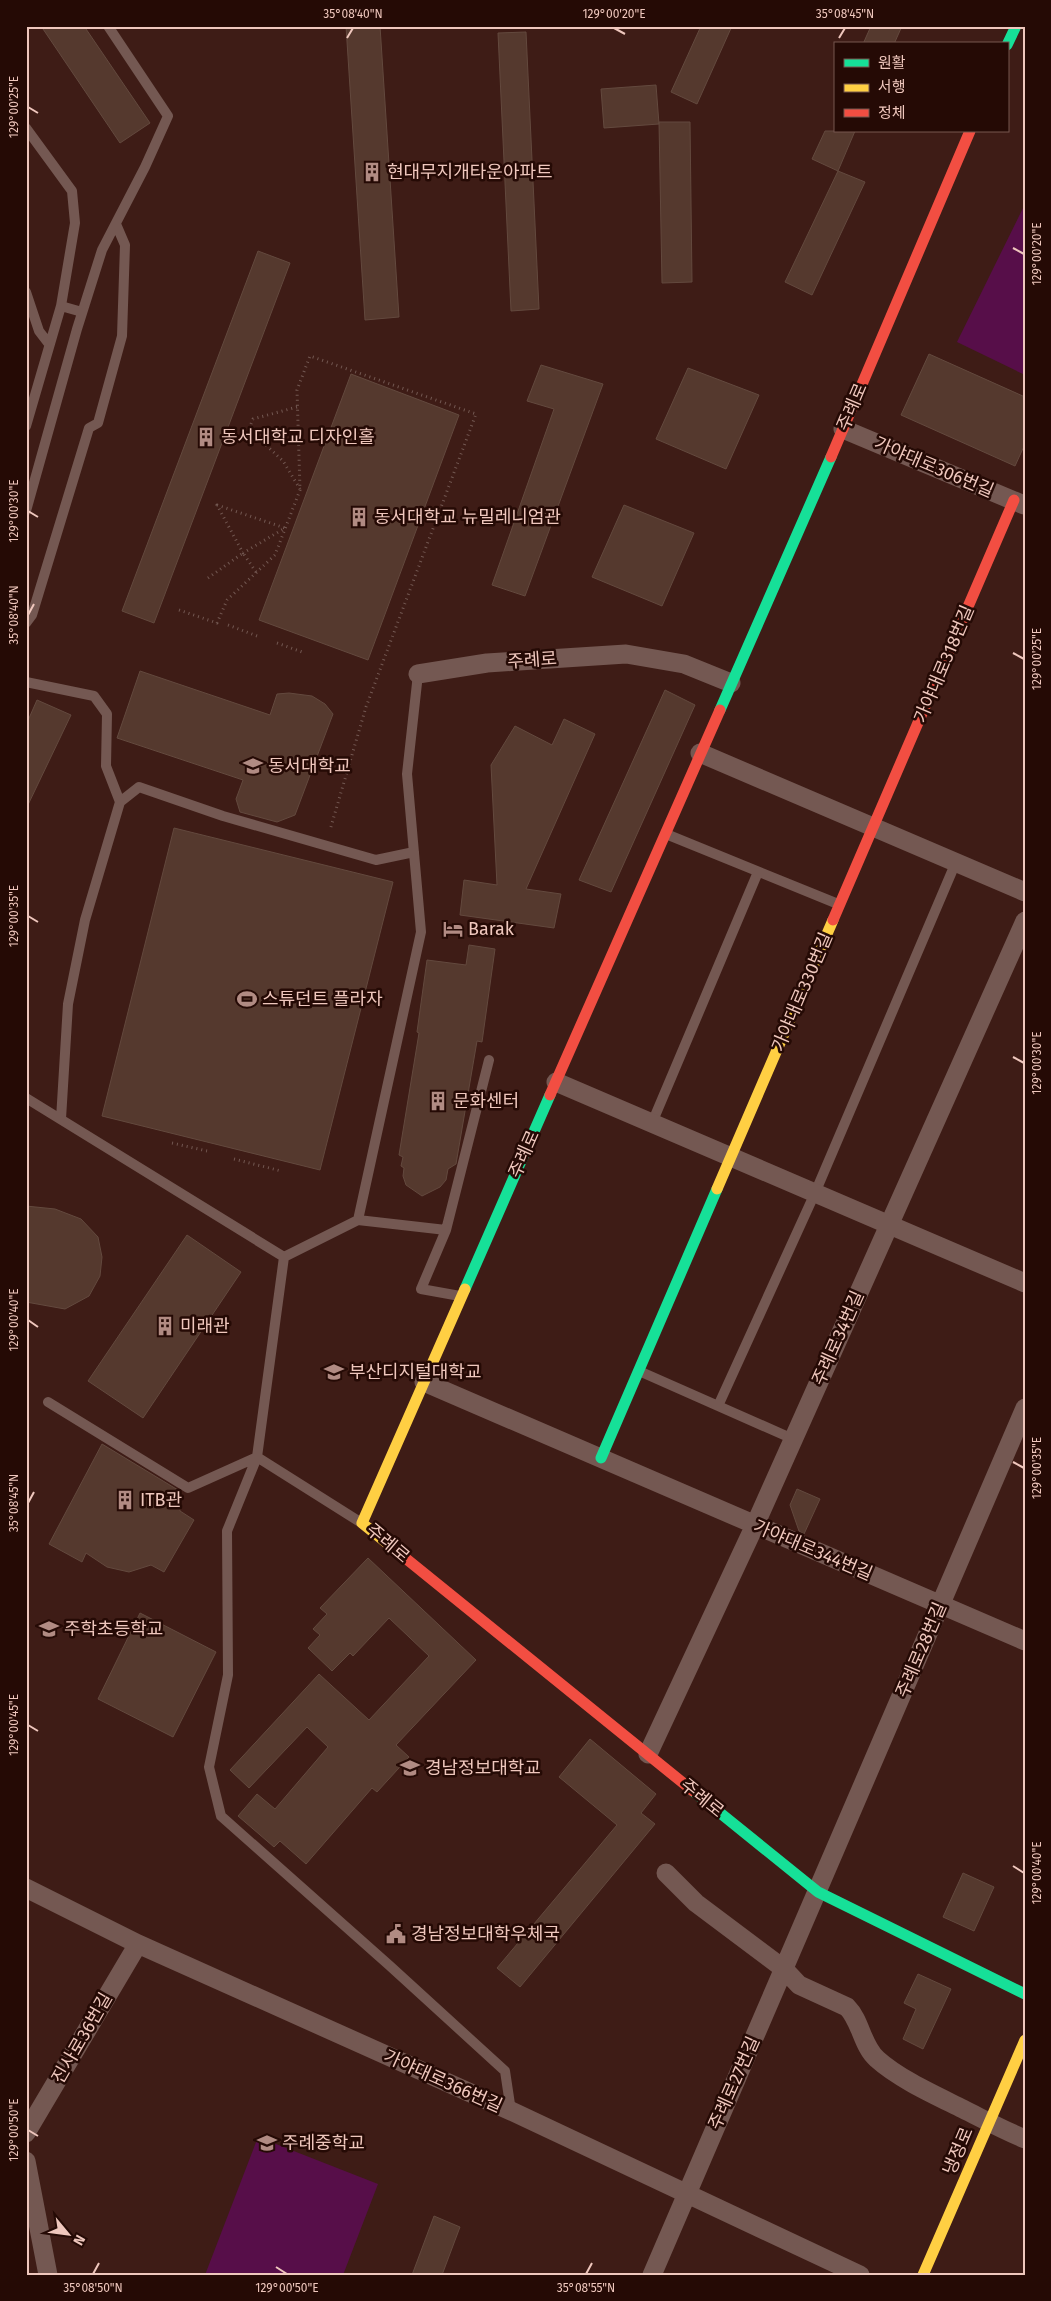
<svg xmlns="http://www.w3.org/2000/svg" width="1051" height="2301" font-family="'Fira Sans','Noto Sans KR',sans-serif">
  <rect width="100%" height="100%" fill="#3e1c16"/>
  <path fill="#570e49" d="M1025,204V375L957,342Z
    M258,2137L378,2184L343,2275H205Z"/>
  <path fill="#55392e" stroke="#63493e" d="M41,26H84L150,123L120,143Z
    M346,26H380L399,317L365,320Z
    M701,26H732L697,104L671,92Z
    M871,26H902L894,44H863Z
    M526,32L539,309L511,311L498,33Z
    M656,85L659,124L604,128L601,89Z
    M659,122H690L692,282L662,283Z
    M825,131H855L838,171L812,159Z
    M838,171L865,182L812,295L785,282Z
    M258,251L290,263L154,623L122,611Z
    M929,354L1025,397V444L1015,466L901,415Z
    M541,365L603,384L525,596L492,585L554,409L527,401Z
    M688,368L759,395L726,469L656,439Z
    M351,374L459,415L368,660L259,620Z
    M624,505L694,533L662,606L592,577Z
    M140,671L270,715L277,694L289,693L312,696L325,704L333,714L295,815L277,822L240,812L236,799L243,780L117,738Z
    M665,690L695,705L611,892L579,880Z
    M37,700L71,715L26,809V725Z
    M564,719L595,734L526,889L561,894L554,928L460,915L464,880L497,885L491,765L515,726L552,745Z
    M174,828L393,882L320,1170L102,1116Z
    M469,945L495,949L482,1042L477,1041L456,1164L448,1169L446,1180L440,1187L422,1196L406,1185L403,1176L404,1168L401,1166L403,1157L399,1155L419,1033L417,1032L427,960L466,965Z
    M26,1206L55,1209L81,1219L98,1237L102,1257L100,1276L89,1296L65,1309L26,1302Z
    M187,1235L241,1272L143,1418L88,1381Z
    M102,1444L178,1490L180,1511L194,1520L164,1572L151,1565L129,1572L107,1567L86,1553L82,1562L49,1544Z
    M797,1489L820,1499L804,1534L799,1531L790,1505Z
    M368,1558L476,1660L396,1745L409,1757L377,1792L372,1788L306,1864L280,1841L274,1847L238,1816L257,1794L275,1809L328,1747L307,1727L249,1788L230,1770L319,1674L369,1720L429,1656L389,1618L353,1656L350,1653L332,1671L308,1648L320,1635L313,1629L327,1614L320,1608Z
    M140,1613L216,1652L173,1737L98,1699Z
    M590,1739L656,1794L641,1813L655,1824L520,1987L497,1968L617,1825L559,1777Z
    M963,1873L994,1887L974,1931L943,1917Z
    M918,1974L951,1989L923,2049L903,2039L916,2009L904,2003Z
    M434,2216L460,2227L442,2275H412Z"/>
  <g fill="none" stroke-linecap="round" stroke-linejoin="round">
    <path stroke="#735852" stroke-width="3" stroke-dasharray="1 4" stroke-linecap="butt" d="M297,407L253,419L249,429L283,461L300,489
      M217,505L285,528L243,553Z
      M208,578L243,553L256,572
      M179,610L217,623L227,600L275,555L300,490L297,390L310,356L476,414L366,707L330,830
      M228,625L257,636
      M277,643L305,653
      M172,1143L207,1151
      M234,1159L281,1171"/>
    <path stroke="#745852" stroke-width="10" d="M26,128L72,191L75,223L61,306L26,426
      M26,292L39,331L49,344
      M61,306L82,312
      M26,511L77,329L102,250L145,167L168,116L108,26
      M26,623L32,615L89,428L98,423L122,336L125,245L116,224
      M26,682L94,696L107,714L106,766L120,802L139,787L223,816L376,860L414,852
      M666,834L838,904
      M26,1098L284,1257L358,1220L421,932L407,774L418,674
      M61,1119L68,1004L85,920L120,802
      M652,1123L758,872
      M358,1220L446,1230L421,1289L460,1296
      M446,1230L489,1060
      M284,1257L257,1457L227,1531L228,1675L209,1767L221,1816L390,1966L505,2071L511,2111
      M639,1371L793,1439
      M48,1402L188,1488L257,1457
      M718,1406L815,1193L956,862
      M257,1457L360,1522"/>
    <path stroke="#745852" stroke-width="19" d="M843,429L1024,505
      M418,674L487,663L626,654L684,664L731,683
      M700,753L1025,892
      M556,1082L1025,1283
      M424,1382L1025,1641
      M648,1754L755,1525L1025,921
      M666,1873L696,1903L784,1969L799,1985L847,2007C861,2021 862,2046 877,2059C899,2079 937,2096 963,2109C983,2119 1003,2130 1025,2139
      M26,1888L138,1944L511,2111L860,2275
      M26,2133L138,1944
      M26,2161L48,2275
      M652,2275L1025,1408"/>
    <path stroke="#16e098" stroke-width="11" d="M1007,45L1016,26
      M720,710L831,457
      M465,1289L550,1095
      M601,1458L717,1189
      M693,1791L818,1892L1025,1994"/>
    <path stroke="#ffcf43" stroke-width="11" d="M717,1189L833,920
      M388,1544L362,1523L465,1289
      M923,2275L1025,2040"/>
    <path stroke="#f24e42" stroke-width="11" d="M831,457L970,131
      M833,920L1014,500
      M550,1095L720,710
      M388,1544L693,1791"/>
  </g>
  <path fill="none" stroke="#efc7bd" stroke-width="2" d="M614,28L625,34M347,38L353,28M839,38L845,28M28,107L38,113M1013,248L1024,254M28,511L38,517M28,615L34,604M1013,653L1024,659M28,916L38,922M1013,1057L1024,1063M28,1320L38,1327M1013,1462L1024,1468M28,1503L34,1492M28,1725L38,1731M1013,1866L1024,1873M28,2130L38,2136M276,2267L287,2274M93,2274L99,2263M586,2274L592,2263"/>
  <defs>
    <symbol id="building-bare" viewBox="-9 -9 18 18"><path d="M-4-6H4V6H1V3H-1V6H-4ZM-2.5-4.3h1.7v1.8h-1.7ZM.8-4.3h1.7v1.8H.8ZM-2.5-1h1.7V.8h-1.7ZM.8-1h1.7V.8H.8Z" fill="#b18b83" stroke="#250a05" stroke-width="2.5" paint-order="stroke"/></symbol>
    <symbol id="university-bare" viewBox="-9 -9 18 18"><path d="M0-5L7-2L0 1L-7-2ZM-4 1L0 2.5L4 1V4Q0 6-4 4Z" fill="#b18b83" stroke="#250a05" stroke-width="2.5" paint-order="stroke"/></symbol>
    <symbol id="hotel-bare" viewBox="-9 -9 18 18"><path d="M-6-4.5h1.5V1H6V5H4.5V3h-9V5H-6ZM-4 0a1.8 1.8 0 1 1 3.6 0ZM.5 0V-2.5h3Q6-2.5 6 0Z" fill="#b18b83" stroke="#250a05" stroke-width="2.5" paint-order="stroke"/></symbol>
    <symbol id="stadium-bare" viewBox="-9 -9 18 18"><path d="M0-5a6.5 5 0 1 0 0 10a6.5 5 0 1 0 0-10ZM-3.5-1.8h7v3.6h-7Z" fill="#b18b83" stroke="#250a05" stroke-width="2.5" paint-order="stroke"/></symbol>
    <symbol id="school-bare" viewBox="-9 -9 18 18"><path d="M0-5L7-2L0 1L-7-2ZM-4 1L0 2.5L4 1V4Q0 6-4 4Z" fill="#b18b83" stroke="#250a05" stroke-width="2.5" paint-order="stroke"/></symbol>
    <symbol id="civic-bare" viewBox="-9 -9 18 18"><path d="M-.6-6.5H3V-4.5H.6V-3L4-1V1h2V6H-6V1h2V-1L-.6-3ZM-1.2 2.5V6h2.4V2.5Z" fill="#b18b83" stroke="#250a05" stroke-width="2.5" paint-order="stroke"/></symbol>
  </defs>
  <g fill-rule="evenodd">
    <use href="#building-bare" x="358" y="158" width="28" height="28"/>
    <use href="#building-bare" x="192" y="423" width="28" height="28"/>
    <use href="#building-bare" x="345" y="503" width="28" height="28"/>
    <use href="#university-bare" x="239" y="752" width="28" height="28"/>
    <use href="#hotel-bare" x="439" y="915" width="28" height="28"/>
    <use href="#stadium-bare" x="233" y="985" width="28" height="28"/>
    <use href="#building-bare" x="424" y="1087" width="28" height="28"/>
    <use href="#building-bare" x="151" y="1312" width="28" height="28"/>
    <use href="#university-bare" x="320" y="1358" width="28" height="28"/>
    <use href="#building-bare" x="111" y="1486" width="28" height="28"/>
    <use href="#school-bare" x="35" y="1615" width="28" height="28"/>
    <use href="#university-bare" x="396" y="1754" width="28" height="28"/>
    <use href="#civic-bare" x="382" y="1920" width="28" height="28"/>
    <use href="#school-bare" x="253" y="2129" width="28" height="28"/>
  </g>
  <g text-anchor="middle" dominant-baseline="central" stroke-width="5" stroke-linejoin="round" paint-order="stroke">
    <g font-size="18" fill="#efc7bd" stroke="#250a05" text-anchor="start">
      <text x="387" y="172">현대무지개타운아파트</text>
      <text x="221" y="437">동서대학교 디자인홀</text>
      <text x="374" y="517">동서대학교 뉴밀레니엄관</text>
      <text x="268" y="766">동서대학교</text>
      <text x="468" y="929">Barak</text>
      <text x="262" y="999">스튜던트 플라자</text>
      <text x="453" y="1101">문화센터</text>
      <text x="180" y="1326">미래관</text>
      <text x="349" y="1372">부산디지털대학교</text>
      <text x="140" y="1500">ITB관</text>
      <text x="64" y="1629">주학초등학교</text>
      <text x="425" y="1768">경남정보대학교</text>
      <text x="411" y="1934">경남정보대학우체국</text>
      <text x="282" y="2143">주례중학교</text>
    </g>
    <g font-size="18" fill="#efc7bd" stroke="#250a05">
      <text transform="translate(852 407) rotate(-67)">주례로</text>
      <text transform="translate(934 467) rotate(23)">가야대로306번길</text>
      <text transform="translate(532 660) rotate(-4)">주례로</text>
      <text transform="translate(944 664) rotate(-67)">가야대로318번길</text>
      <text transform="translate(802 992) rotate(-67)">가야대로330번길</text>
      <text transform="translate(524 1154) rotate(-66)">주례로</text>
      <text transform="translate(838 1338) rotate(-66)">주례로34번길</text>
      <text transform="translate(388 1543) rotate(40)">주례로</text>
      <text transform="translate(813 1550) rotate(23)">가야대로344번길</text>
      <text transform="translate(921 1650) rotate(-67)">주례로28번길</text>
      <text transform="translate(702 1798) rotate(39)">주례로</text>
      <text transform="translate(82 2038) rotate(-60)">진사로36번길</text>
      <text transform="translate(443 2081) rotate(24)">가야대로366번길</text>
      <text transform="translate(734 2083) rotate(-66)">주례로27번길</text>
      <text transform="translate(958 2151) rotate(-67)">냉정로</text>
    </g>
  </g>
  <rect width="1051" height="2301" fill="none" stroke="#250a05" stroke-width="55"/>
  <rect x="834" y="42" width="175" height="90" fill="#250a05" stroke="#76564f"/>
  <rect x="844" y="59" width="25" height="8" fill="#16e098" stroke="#76564f"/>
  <text x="878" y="68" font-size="15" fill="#efc7bd">원활</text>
  <rect x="844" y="84" width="25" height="8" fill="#ffcf43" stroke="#76564f"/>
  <text x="878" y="92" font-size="15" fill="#efc7bd">서행</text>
  <rect x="844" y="109" width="25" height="8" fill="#f24e42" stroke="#76564f"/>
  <text x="878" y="118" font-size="15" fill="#efc7bd">정체</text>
  <g transform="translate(68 2234) rotate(119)" stroke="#250a05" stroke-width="4" paint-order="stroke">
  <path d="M0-4L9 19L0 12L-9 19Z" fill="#efc7bd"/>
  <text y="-8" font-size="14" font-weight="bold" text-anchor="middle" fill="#efc7bd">N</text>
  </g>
  <rect x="28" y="28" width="996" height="2246" fill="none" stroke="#efc7bd" stroke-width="2"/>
  <g font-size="12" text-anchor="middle" fill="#efc7bd">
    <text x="353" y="18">35°08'40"N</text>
    <text x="614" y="18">129°00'20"E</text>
    <text x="845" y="18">35°08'45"N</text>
    <text transform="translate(14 107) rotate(-90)" y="4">129°00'25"E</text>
    <text transform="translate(1037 254) rotate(-90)" y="4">129°00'20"E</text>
    <text transform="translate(14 511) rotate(-90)" y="4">129°00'30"E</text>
    <text transform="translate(14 615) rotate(-90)" y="4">35°08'40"N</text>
    <text transform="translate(1037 659) rotate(-90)" y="4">129°00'25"E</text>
    <text transform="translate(14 916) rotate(-90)" y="4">129°00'35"E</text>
    <text transform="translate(1037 1063) rotate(-90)" y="4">129°00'30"E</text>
    <text transform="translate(14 1320) rotate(-90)" y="4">129°00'40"E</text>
    <text transform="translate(1037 1468) rotate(-90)" y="4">129°00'35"E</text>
    <text transform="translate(14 1503) rotate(-90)" y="4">35°08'45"N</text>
    <text transform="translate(14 1725) rotate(-90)" y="4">129°00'45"E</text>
    <text transform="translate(1037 1873) rotate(-90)" y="4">129°00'40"E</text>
    <text transform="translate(14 2130) rotate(-90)" y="4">129°00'50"E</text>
    <text x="93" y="2292">35°08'50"N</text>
    <text x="287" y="2292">129°00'50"E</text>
    <text x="586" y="2292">35°08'55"N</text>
  </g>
</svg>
